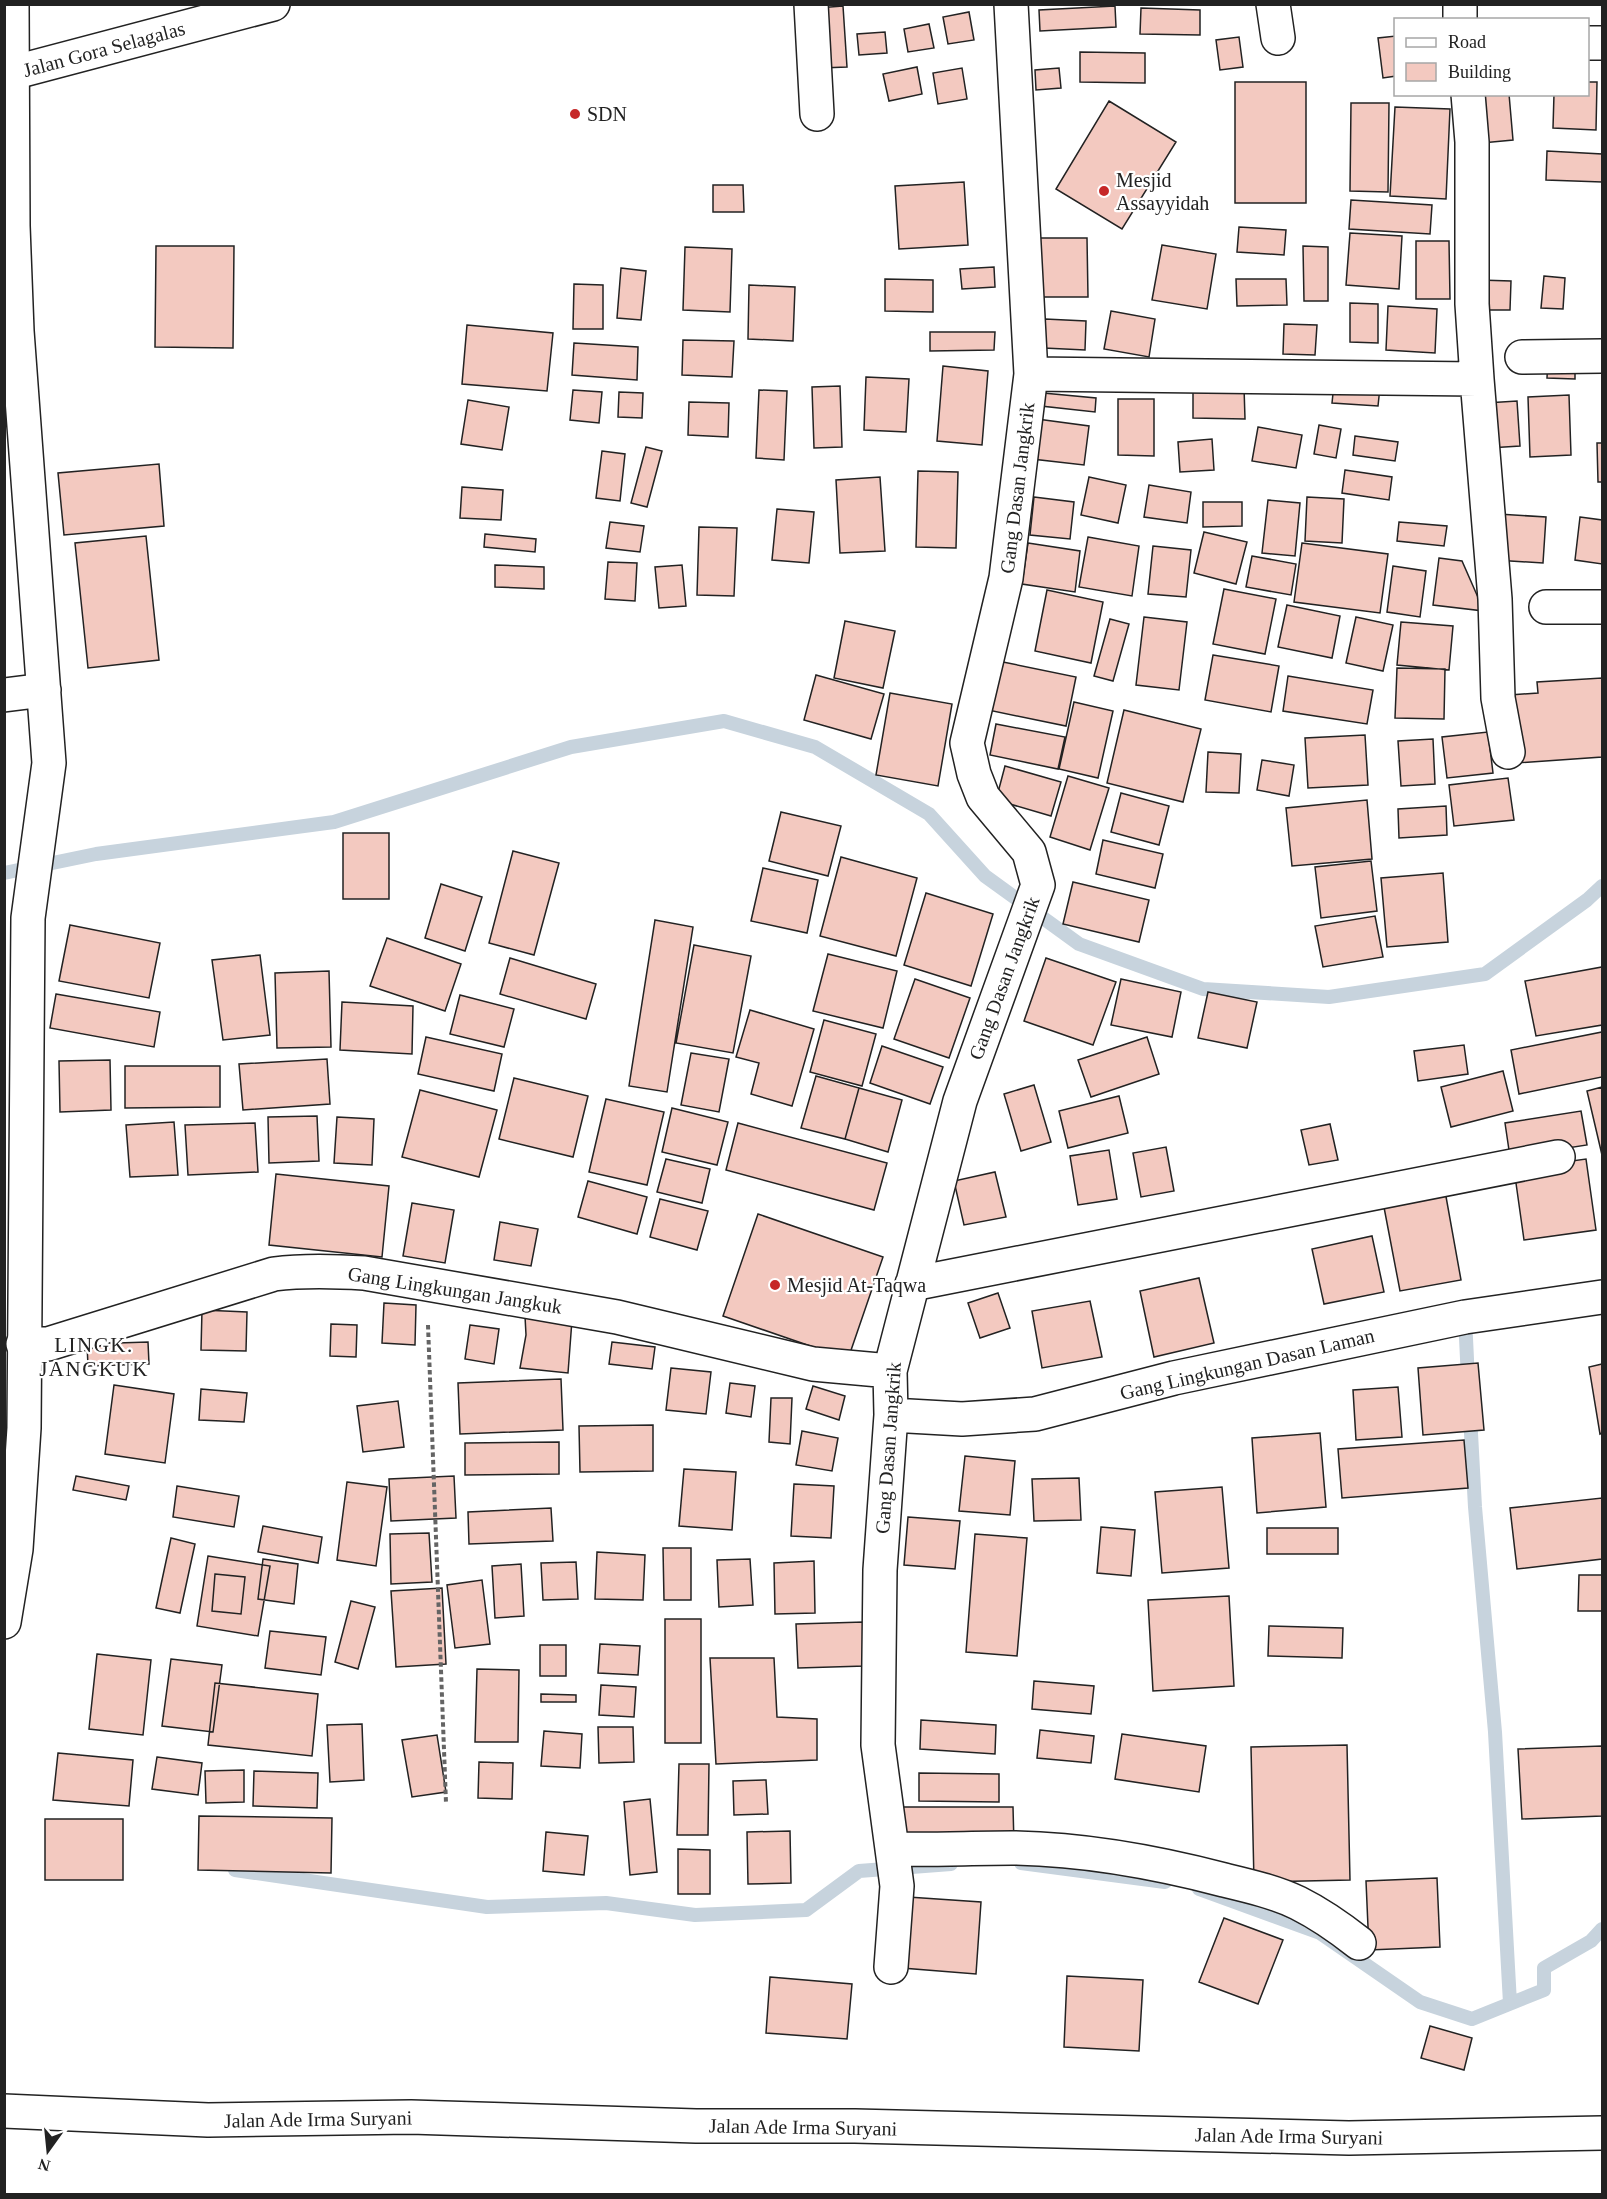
<svg xmlns="http://www.w3.org/2000/svg" width="1607" height="2199" font-family="'Times New Roman',serif">
  <rect width="100%" height="100%" fill="#fff"/>
  <g fill="none" stroke-linecap="round" stroke-linejoin="round">
    <path stroke="#c7d3dd" stroke-width="14" d="M4,873L96,854L334,822L571,747L724,721L815,747L929,814L985,876L1079,944L1203,989L1329,997L1485,974L1587,900L1602,886
      M1465,1317L1468,1380
      M1470,1415L1475,1507L1495,1732L1510,2003
      M1021,1863L1165,1882
      M235,1870L487,1907L606,1903L695,1915L806,1910L859,1871L951,1864
      M1199,1889L1320,1933L1420,2002L1472,2019L1544,1990V1968L1591,1941L1602,1929"/>
  </g>
  <path fill="#f3c9c0" stroke="#222" stroke-width="1.5" d="M843,6L847,67L821,68L817,8Z
    M1115,6L1116,27L1040,31L1039,10Z
    M1141,8L1200,10V35L1140,34Z
    M969,12L974,40L948,44L943,17Z
    M929,24L934,48L908,52L904,29Z
    M885,32L887,53L859,55L857,34Z
    M1396,36V76L1383,78L1378,38Z
    M1239,37L1243,67L1220,70L1216,40Z
    M1080,52L1145,53V83L1080,82Z
    M917,67L922,94L889,101L883,74Z
    M962,68L967,99L938,104L933,73Z
    M1059,68L1061,88L1036,90L1035,70Z
    M1235,82H1306V203H1235Z
    M1588,82H1597L1596,130L1553,128L1554,94H1588Z
    M1479,94H1509L1513,140L1482,143Z
    M1109,101L1176,142L1122,229L1056,189Z
    M1351,103H1389L1388,192L1350,191Z
    M1395,107L1450,109L1446,199L1390,196Z
    M1547,151L1602,154V182L1546,180Z
    M964,182L968,245L899,249L895,186Z
    M713,185H743L744,212H713Z
    M1351,200L1432,205L1430,234L1349,229Z
    M1239,227L1286,230L1284,255L1237,252Z
    M1350,233L1402,236L1399,289L1346,285Z
    M1040,238H1087L1088,297H1039Z
    M1416,241H1449L1450,299H1416Z
    M1162,245L1216,254L1207,309L1152,300Z
    M156,246H234L233,348L155,347Z
    M1303,246L1328,247V301H1304Z
    M685,247L732,249L730,312L683,310Z
    M994,267L995,287L962,289L960,269Z
    M621,268L646,271L641,320L617,318Z
    M1544,276L1565,278L1563,309L1541,308Z
    M885,279L933,280V312L885,311Z
    M1236,279H1286L1287,305L1237,306Z
    M1479,280L1511,281L1510,310H1477Z
    M574,284L603,285V329H573Z
    M749,285L795,287L793,341L748,339Z
    M1350,303L1378,304V343L1350,342Z
    M1388,306L1437,309L1435,353L1386,350Z
    M1111,311L1155,319L1149,357L1104,349Z
    M1045,319L1086,321L1085,350L1044,348Z
    M1284,324L1317,325L1315,355L1283,354Z
    M467,325L553,333L547,391L462,384Z
    M930,332H995L994,350L930,351Z
    M683,340L734,341L732,377L682,375Z
    M574,343L638,347L637,380L572,375Z
    M1548,358L1575,359V379L1547,378Z
    M943,366L988,371L982,445L937,441Z
    M866,377L909,379L906,432L864,430Z
    M1334,384L1380,387L1378,406L1332,403Z
    M840,386L842,447L814,448L812,387Z
    M1193,387H1244L1245,419L1193,418Z
    M573,390L602,392L599,423L570,420Z
    M759,390L787,391L784,460L756,458Z
    M619,392L643,393L642,418L618,417Z
    M1043,393L1096,398L1095,412L1041,406Z
    M1569,395L1571,455L1530,457L1528,397Z
    M1118,399H1154V456L1118,455Z
    M468,400L509,407L502,450L461,444Z
    M1517,401L1520,446L1489,448L1486,403Z
    M689,402L729,403L728,437L688,435Z
    M1037,419L1089,426L1084,465L1032,459Z
    M1319,425L1341,429L1336,458L1314,454Z
    M1258,427L1302,435L1296,468L1252,461Z
    M1355,436L1398,442L1395,461L1353,455Z
    M1212,439L1214,470L1180,472L1178,442Z
    M1597,443H1602V482H1598Z
    M646,447L662,451L647,507L631,503Z
    M602,451L625,454L620,501L596,498Z
    M159,464L164,526L64,535L58,473Z
    M1345,470L1392,477L1389,500L1342,493Z
    M918,471L958,472L956,548L916,547Z
    M880,477L885,551L840,553L836,480Z
    M1089,477L1126,485L1118,523L1081,515Z
    M1149,485L1191,492L1187,523L1144,517Z
    M462,487L503,490L501,520L460,518Z
    M1034,497L1074,502L1070,539L1030,535Z
    M1307,497L1344,499L1342,543L1305,541Z
    M1268,500L1300,503L1295,556L1262,553Z
    M1203,502H1242V526L1203,527Z
    M777,509L814,512L809,563L772,560Z
    M1498,514L1546,517L1543,563L1495,560Z
    M1580,517L1602,520V564L1575,560Z
    M610,522L644,526L640,552L606,548Z
    M1399,522L1447,526L1444,546L1397,541Z
    M699,527L737,528L734,596L697,595Z
    M1204,532L1247,542L1236,584L1194,573Z
    M485,534L536,539L535,552L484,547Z
    M146,536L159,660L88,668L75,543Z
    M1088,537L1139,546L1132,596L1079,587Z
    M1028,543L1080,551L1075,592L1022,584Z
    M1302,543L1388,554L1380,613L1294,602Z
    M1153,546L1191,550L1186,597L1148,594Z
    M1252,556L1296,564L1291,595L1246,587Z
    M1439,558L1462,561L1484,611L1433,605Z
    M608,562L637,563L635,601L605,599Z
    M495,565L544,567V589L495,587Z
    M682,565L686,606L659,608L655,567Z
    M1393,566L1426,571L1420,617L1387,612Z
    M1224,589L1276,599L1265,654L1213,644Z
    M1047,590L1103,602L1091,663L1035,651Z
    M1287,605L1340,616L1332,658L1278,647Z
    M1144,617L1187,622L1179,690L1136,685Z
    M1356,617L1393,625L1383,671L1346,663Z
    M1110,619L1129,624L1113,681L1094,676Z
    M845,621L895,631L883,688L834,678Z
    M1401,622L1453,626L1449,670L1397,665Z
    M1213,655L1279,666L1271,712L1205,700Z
    M998,661L1076,677L1066,726L988,710Z
    M1397,668L1445,669L1444,719L1395,718Z
    M816,675L884,694L871,739L804,720Z
    M1288,676L1373,690L1367,724L1283,711Z
    M1602,678V757L1515,763L1510,695L1538,693L1537,682Z
    M890,693L952,704L938,786L876,775Z
    M1074,702L1113,711L1098,778L1059,769Z
    M1124,710L1201,729L1183,802L1107,783Z
    M996,724L1065,737L1058,769L990,755Z
    M1488,732L1493,773L1447,778L1442,737Z
    M1365,735L1368,785L1308,788L1305,738Z
    M1433,739L1435,784L1401,786L1398,741Z
    M1208,752L1241,754L1239,793L1206,792Z
    M1262,760L1294,765L1289,796L1257,790Z
    M1005,766L1061,782L1051,816L996,800Z
    M1068,776L1109,788L1090,850L1050,837Z
    M1508,778L1514,820L1454,826L1449,785Z
    M1121,793L1169,806L1159,845L1111,832Z
    M1367,800L1372,859L1292,866L1286,808Z
    M1446,806L1447,835L1399,838L1398,809Z
    M781,812L841,826L828,876L769,861Z
    M343,833H389V899H343Z
    M1103,840L1163,854L1155,888L1096,874Z
    M513,851L559,863L534,955L489,943Z
    M841,857L917,878L896,956L820,936Z
    M1371,861L1377,911L1321,918L1315,867Z
    M763,868L818,880L807,933L751,921Z
    M1443,873L1448,942L1387,947L1381,878Z
    M1073,882L1149,900L1139,942L1063,924Z
    M441,884L482,897L465,951L425,938Z
    M926,893L993,914L971,986L904,965Z
    M1375,916L1383,957L1323,967L1315,926Z
    M655,920L693,927L667,1092L629,1086Z
    M70,925L160,943L149,998L59,981Z
    M387,938L461,964L445,1011L370,986Z
    M694,945L751,956L733,1053L676,1043Z
    M828,954L897,971L883,1028L813,1011Z
    M260,955L270,1035L223,1040L212,960Z
    M510,958L596,984L586,1019L500,994Z
    M1046,958L1116,982L1093,1045L1024,1021Z
    M1602,967V1025L1536,1036L1525,981Z
    M329,971L331,1047L277,1048L275,973Z
    M915,979L970,998L949,1058L894,1039Z
    M1121,979L1181,992L1172,1037L1111,1025Z
    M1208,992L1257,1002L1247,1048L1198,1038Z
    M56,994L160,1012L154,1047L50,1028Z
    M460,995L514,1009L504,1047L450,1034Z
    M342,1002L413,1006L412,1054L340,1050Z
    M750,1010L814,1029L792,1106L751,1094L759,1063L736,1057Z
    M824,1020L876,1034L862,1086L810,1072Z
    M1602,1032V1077L1519,1094L1511,1050Z
    M426,1037L502,1054L494,1091L418,1074Z
    M1147,1037L1159,1074L1091,1097L1078,1060Z
    M1464,1045L1468,1074L1418,1081L1414,1051Z
    M882,1046L943,1067L930,1104L870,1083Z
    M691,1053L729,1059L719,1112L681,1105Z
    M327,1059L330,1104L243,1110L239,1064Z
    M110,1060L111,1110L60,1112L59,1061Z
    M125,1066H220V1107L125,1108Z
    M1503,1071L1513,1111L1451,1127L1441,1087Z
    M816,1076L859,1088L845,1139L801,1128Z
    M514,1078L588,1096L573,1157L499,1139Z
    M1034,1085L1051,1142L1021,1151L1004,1094Z
    M1602,1087V1155L1587,1091Z
    M859,1088L902,1100L888,1152L845,1139Z
    M420,1090L497,1110L479,1177L402,1157Z
    M1119,1096L1128,1133L1068,1148L1059,1111Z
    M606,1099L664,1112L647,1185L589,1172Z
    M672,1108L728,1122L717,1165L662,1152Z
    M1581,1111L1587,1145L1510,1157L1505,1123Z
    M317,1116L319,1161L269,1163L268,1117Z
    M337,1117L374,1119L372,1165L334,1163Z
    M174,1122L178,1175L130,1177L126,1125Z
    M255,1123L258,1172L188,1175L185,1125Z
    M738,1123L887,1163L874,1210L726,1170Z
    M1330,1124L1338,1160L1309,1165L1301,1130Z
    M1166,1147L1174,1191L1141,1197L1133,1153Z
    M1109,1150L1117,1199L1078,1205L1070,1156Z
    M666,1159L710,1169L702,1203L657,1192Z
    M1586,1159L1596,1230L1524,1240L1514,1169Z
    M995,1172L1006,1217L964,1225L954,1181Z
    M276,1174L389,1186L382,1257L269,1245Z
    M588,1181L647,1197L637,1234L578,1217Z
    M1445,1191L1461,1280L1400,1291L1383,1202Z
    M660,1199L708,1211L697,1250L650,1237Z
    M412,1203L454,1210L445,1263L403,1256Z
    M758,1214L883,1257L848,1359L723,1316Z
    M500,1222L538,1229L531,1266L494,1260Z
    M1372,1236L1384,1292L1324,1304L1312,1249Z
    M1199,1278L1214,1343L1154,1357L1140,1291Z
    M998,1293L1010,1328L980,1338L968,1303Z
    M1090,1301L1102,1357L1042,1368L1032,1311Z
    M384,1303L416,1305L415,1345L382,1343Z
    M202,1310L247,1312L246,1351L201,1350Z
    M525,1316L572,1320L568,1373L520,1368L526,1335Z
    M331,1324L357,1325L356,1357L330,1356Z
    M470,1325L499,1329L494,1364L465,1359Z
    M148,1342L149,1364L88,1366L87,1344Z
    M612,1342L655,1347L652,1369L609,1364Z
    M1478,1363L1484,1430L1423,1435L1418,1368Z
    M1602,1364V1433L1600,1434L1589,1367Z
    M671,1368L711,1372L706,1414L666,1410Z
    M561,1379L563,1430L460,1434L458,1383Z
    M730,1383L755,1386L751,1417L726,1413Z
    M114,1385L174,1394L165,1463L105,1454Z
    M813,1386L845,1396L839,1420L806,1409Z
    M1398,1387L1402,1437L1356,1440L1353,1390Z
    M201,1389L247,1393L244,1422L199,1420Z
    M771,1398H792L790,1444L769,1442Z
    M398,1401L404,1447L363,1452L357,1406Z
    M653,1425V1471L580,1472L579,1426Z
    M802,1431L838,1438L832,1471L796,1465Z
    M1320,1433L1326,1507L1257,1513L1252,1438Z
    M1464,1440L1468,1488L1342,1498L1338,1449Z
    M559,1442V1474L465,1475V1443Z
    M965,1456L1015,1461L1010,1515L959,1511Z
    M684,1469L736,1472L732,1530L679,1526Z
    M76,1476L129,1486L126,1500L73,1490Z
    M454,1476L456,1518L391,1521L389,1479Z
    M1079,1478L1081,1520L1034,1521L1032,1479Z
    M347,1482L387,1487L376,1566L337,1560Z
    M794,1484L834,1486L831,1538L791,1536Z
    M177,1486L239,1496L234,1527L173,1517Z
    M1222,1487L1229,1568L1162,1573L1155,1492Z
    M1602,1498V1559L1517,1569L1510,1508Z
    M551,1508L553,1541L469,1544L468,1512Z
    M908,1517L960,1521L955,1569L904,1565Z
    M263,1526L322,1537L318,1563L258,1552Z
    M1101,1527L1135,1530L1131,1576L1097,1573Z
    M1267,1528H1338V1554H1267Z
    M429,1533L432,1582L391,1584L390,1534Z
    M975,1534L1027,1538L1017,1656L966,1652Z
    M171,1538L195,1544L180,1613L156,1608Z
    M663,1548H691V1600H664Z
    M597,1552L645,1555L643,1600L595,1599Z
    M208,1556L270,1566L258,1636L197,1626Z
    M263,1559L298,1564L294,1604L258,1599Z
    M750,1559L753,1605L719,1607L717,1560Z
    M814,1561L815,1613L775,1614L774,1563Z
    M576,1562L578,1599L543,1600L541,1563Z
    M521,1564L524,1616L495,1618L492,1566Z
    M215,1574L245,1577L241,1614L212,1611Z
    M1579,1575H1602V1611H1578Z
    M482,1580L490,1644L455,1648L447,1585Z
    M442,1588L446,1664L396,1667L391,1591Z
    M1229,1596L1234,1686L1153,1691L1148,1600Z
    M351,1601L375,1607L358,1669L335,1662Z
    M665,1619H701V1743H665Z
    M864,1622L865,1666L798,1668L796,1624Z
    M1269,1626L1343,1628L1342,1658L1268,1656Z
    M270,1631L326,1637L321,1675L265,1668Z
    M600,1644L640,1646L638,1675L598,1673Z
    M540,1645H566V1676H540Z
    M97,1654L151,1660L143,1735L89,1729Z
    M710,1658H774L777,1717L817,1719V1760L716,1764Z
    M171,1659L222,1665L213,1732L162,1726Z
    M477,1669L519,1670L518,1742H475Z
    M1034,1681L1094,1686L1091,1714L1032,1709Z
    M215,1683L318,1694L312,1756L208,1745Z
    M601,1685L636,1687L634,1717L599,1715Z
    M541,1694L576,1695V1702H541Z
    M921,1720L996,1725L995,1754L920,1749Z
    M362,1724L364,1780L330,1782L327,1725Z
    M598,1727H633L634,1762L599,1763Z
    M1040,1730L1094,1736L1091,1763L1037,1758Z
    M544,1731L582,1734L580,1768L541,1766Z
    M1122,1734L1206,1746L1199,1792L1115,1779Z
    M437,1735L446,1792L412,1797L402,1740Z
    M1347,1745L1350,1880L1254,1882L1251,1747Z
    M1602,1746V1816L1522,1819L1518,1749Z
    M58,1753L133,1760L129,1806L53,1800Z
    M157,1757L202,1763L198,1795L152,1789Z
    M479,1762L513,1763L512,1799L478,1798Z
    M679,1764H709L708,1835H677Z
    M244,1770V1802L206,1803L205,1771Z
    M254,1771L318,1773L317,1808L253,1806Z
    M919,1773L999,1774V1802L919,1801Z
    M766,1780L768,1814L734,1815L733,1781Z
    M650,1799L657,1872L630,1875L624,1802Z
    M901,1807H1013L1014,1845H901Z
    M199,1816L332,1818L331,1873L198,1870Z
    M45,1819H123V1880H45Z
    M790,1831L791,1883L748,1884L747,1832Z
    M546,1832L588,1836L584,1875L543,1871Z
    M678,1849L710,1850V1894H678Z
    M1437,1878L1440,1947L1369,1950L1366,1881Z
    M908,1897L981,1902L976,1974L902,1968Z
    M1224,1918L1283,1940L1258,2004L1199,1982Z
    M1067,1976L1143,1980L1139,2051L1064,2047Z
    M770,1977L852,1984L847,2039L766,2033Z
    M1430,2026L1472,2038L1464,2070L1421,2058Z"/>
  <g fill="none" stroke-linecap="round" stroke-linejoin="round">
    <defs>
      <path id="minor" d="M811,4L817,114
        M1273,4L1278,38
        M1460,4V20
        M1588,43H1602
        M4,75L273,4
        M1468,94L1472,142V304L1477,379L1495,599L1498,698L1508,752
        M1522,357L1602,356
        M1031,374L1477,379
        M1546,607H1602
        M912,1284L1558,1157
        M23,1344H48L274,1274C304,1270 333,1271 364,1273L617,1317L813,1364L890,1371
        M891,1415L962,1419L1035,1414L1174,1378L1465,1317L1602,1297
        M893,1849C933,1850 972,1848 1012,1848C1083,1849 1155,1862 1224,1880C1249,1886 1275,1892 1298,1903C1320,1914 1340,1928 1359,1943
        M891,1967L897,1886L878,1745L880,1570L891,1415L890,1371L960,1101L1038,885L1029,852L983,797L974,774L967,743L1006,578L1031,374L1011,4
        M4,2111L208,2120L411,2117L696,2126H855L1349,2138L1602,2133"/>
      <path id="highway" d="M4,695L44,690
        M4,1622L16,1549L24,1428L28,918L49,763L17,331L13,226L12,4"/>
    </defs>
    <use href="#minor" stroke="#222" stroke-width="36"/>
    <use href="#highway" stroke="#222" stroke-width="36"/>
    <path stroke="#646464" stroke-width="4" stroke-dasharray="4.5 3" stroke-linecap="butt" d="M428,1325L446,1803"/>
    <use href="#minor" stroke="#fff" stroke-width="33"/>
    <use href="#highway" stroke="#fff" stroke-width="33"/>
  </g>
  <g fill="#c62828" stroke="#fff" stroke-width="2">
    <circle cx="575" cy="114" r="6"/>
    <circle cx="1104" cy="191" r="6"/>
    <circle cx="775" cy="1285" r="6"/>
  </g>
  <g text-anchor="middle" dominant-baseline="central" stroke-width="4.5" stroke-linejoin="round" paint-order="stroke">
    <g font-size="20" fill="#222" stroke="#fff">
      <text transform="translate(104 49) rotate(-15)">Jalan Gora Selagalas</text>
      <text transform="translate(1017 488) rotate(-83)">Gang Dasan Jangkrik</text>
      <text transform="translate(1004 978) rotate(-70)">Gang Dasan Jangkrik</text>
      <text transform="translate(455 1290) rotate(9)">Gang Lingkungan Jangkuk</text>
      <text transform="translate(1247 1364) rotate(-13)">Gang Lingkungan Dasan Laman</text>
      <text transform="translate(888 1448) rotate(-86)">Gang Dasan Jangkrik</text>
      <text transform="translate(318 2119) rotate(-1)">Jalan Ade Irma Suryani</text>
      <text transform="translate(803 2127) rotate(1)">Jalan Ade Irma Suryani</text>
      <text transform="translate(1289 2136) rotate(1)">Jalan Ade Irma Suryani</text>
    </g>
    <g font-size="20" fill="#222" stroke="#fff" text-anchor="start">
      <text x="587" y="114">SDN</text>
      <text x="1116" y="180">Mesjid<tspan x="1116" dy="23">Assayyidah</tspan></text>
      <text x="787" y="1285">Mesjid At-Taqwa</text>
    </g>
    <g font-size="21" letter-spacing="1.5" fill="#222" stroke="#fff">
      <text x="94" y="1345">LINGK.<tspan x="94" dy="24">JANGKUK</tspan></text>
    </g>
  </g>
  <rect width="1607" height="2199" fill="none" stroke="#222222" stroke-width="12"/>
  <rect x="1394" y="18" width="195" height="78" fill="#ffffff" stroke="#a7a7a7" stroke-width="1.5"/>
  <rect x="1406" y="38" width="30" height="9" fill="#ffffff" stroke="#a7a7a7" stroke-width="1.5"/>
  <text x="1448" y="48" font-size="18" fill="#222222">Road</text>
  <rect x="1406" y="63" width="30" height="18" fill="#f3c9c0" stroke="#a7a7a7" stroke-width="1.5"/>
  <text x="1448" y="78" font-size="18" fill="#222222">Building</text>
  <g transform="translate(48 2151) rotate(195)" stroke="#ffffff" stroke-width="4.5" paint-order="stroke">
  <path d="M0-4.5L10 22L0 15L-10 22Z" fill="#222222"/>
  <text y="-9" font-size="16" font-weight="bold" text-anchor="middle" fill="#222222">N</text>
  </g>
</svg>
